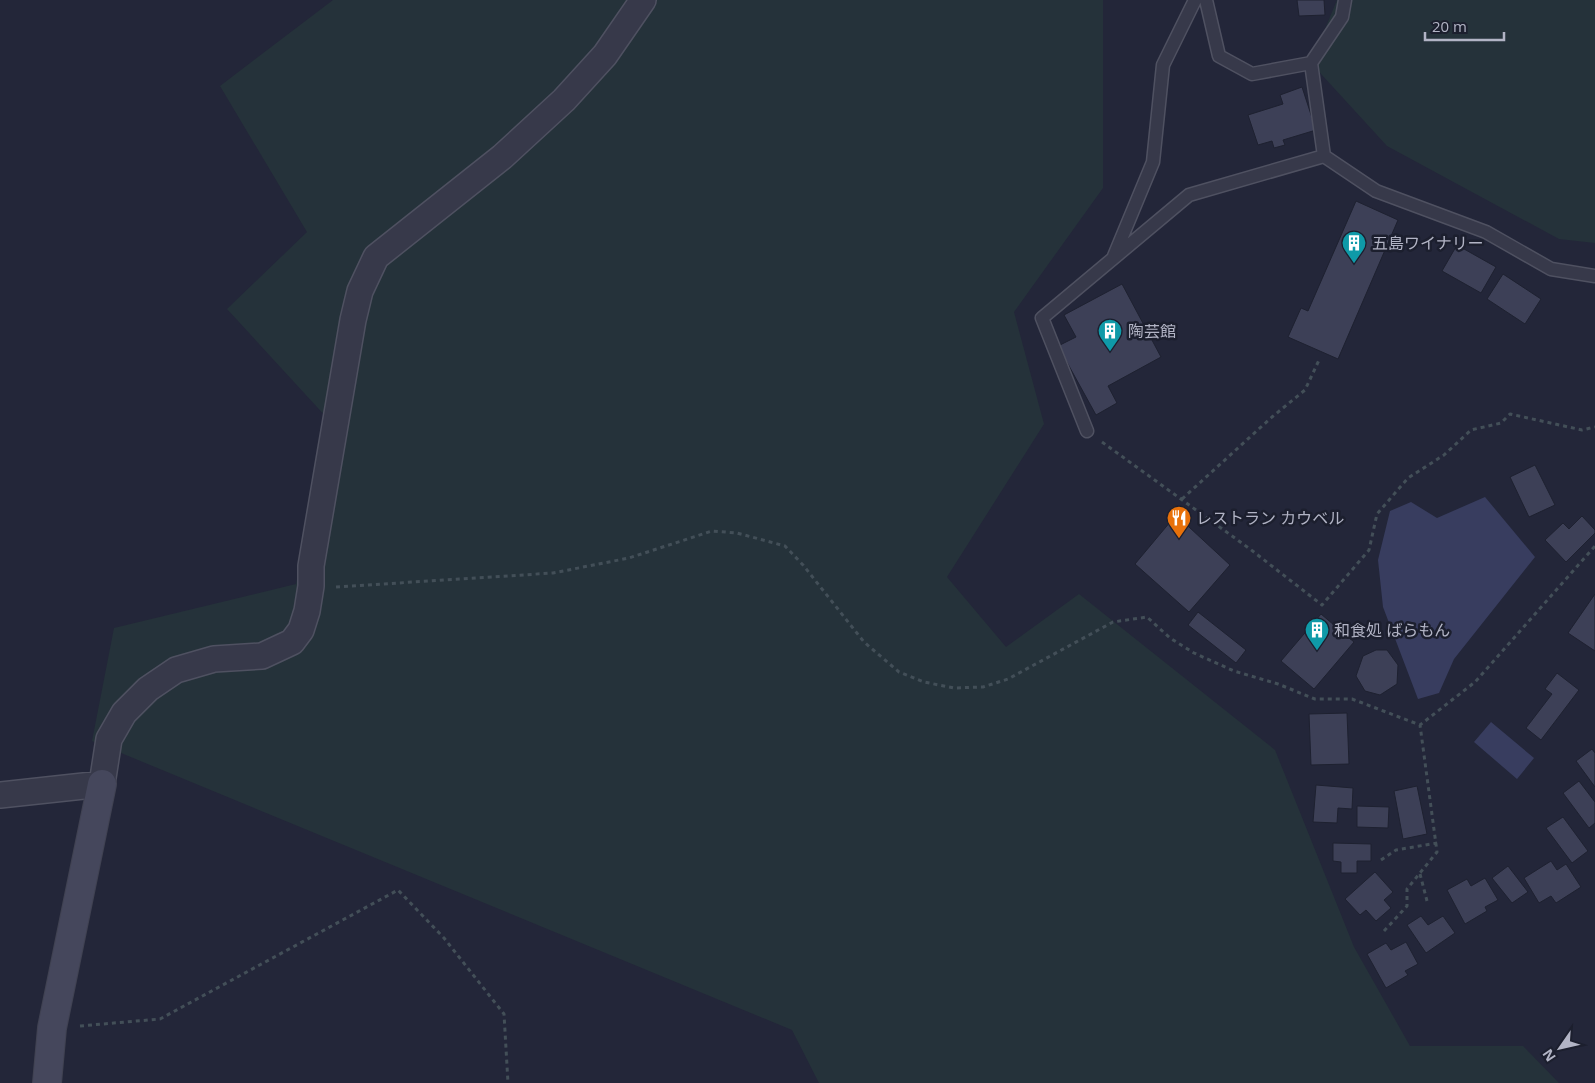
<svg xmlns="http://www.w3.org/2000/svg" width="1595" height="1083" font-family="'Open Sans','Noto Sans JP',sans-serif">
  <rect width="100%" height="100%" fill="#232639"/>
  <path fill="#25323a" d="M333,0H1103V188L1014,312L1044,424L947,577L1006,647L1079,594L1275,750L1354,947L1410,1046H1523L1559,1083H819L792,1030L92,741L114,628L296,584L328,419L227,309L307,232L220,86Z
    M1337,0H1595V243L1559,239L1387,146L1311,63Z"/>
  <path fill="#383d5f" d="M1485,497L1535,557L1454,659L1439,693L1418,699L1383,607L1378,560L1390,511L1411,502L1437,518Z
    M1491,722L1534,758L1517,779L1474,742Z"/>
  <path fill="#3d4057" stroke="#1e2130" d="M1297,0H1324L1325,15L1299,16Z
    M1302,87L1316,130L1283,140L1285,145L1274,148L1272,141L1258,145L1248,115L1283,104L1280,95Z
    M1356,201L1398,220L1338,359L1288,337L1301,308L1308,311Z
    M1457,245L1496,267L1481,293L1442,271Z
    M1503,274L1541,299L1525,324L1487,299Z
    M1122,284L1161,357L1108,386L1117,403L1096,415L1058,346L1076,337L1064,315Z
    M1535,465L1555,505L1529,517L1510,477Z
    M1176,515L1230,565L1189,612L1135,564Z
    M1582,516L1595,530V533L1566,562L1545,540L1563,523L1569,529Z
    M1595,594V651L1568,633Z
    M1198,612L1246,650L1236,663L1188,625Z
    M1321,614L1354,642L1314,689L1281,661Z
    M1376,650H1387L1398,665L1397,684L1380,695L1365,691L1356,676L1363,656Z
    M1557,673L1579,690L1541,740L1526,728L1552,694L1545,689Z
    M1347,713L1349,764L1311,765L1309,714Z
    M1592,749L1595,753V787L1576,761Z
    M1579,781L1595,802V823L1589,828L1563,793Z
    M1316,785L1353,788L1352,809L1338,808L1337,823L1313,822Z
    M1417,786L1427,834L1403,839L1394,791Z
    M1357,806L1389,807L1388,828L1357,827Z
    M1563,817L1588,851L1572,863L1546,828Z
    M1333,843L1371,844V861H1357V873H1341V862L1333,861Z
    M1551,861L1557,870L1566,864L1581,887L1556,903L1551,896L1539,903L1524,878Z
    M1508,866L1528,892L1512,903L1492,878Z
    M1375,872L1393,892L1384,900L1391,908L1376,921L1366,910L1360,915L1345,899Z
    M1485,878L1498,900L1485,907L1487,911L1465,924L1447,890L1467,879L1471,886Z
    M1421,916L1428,925L1443,916L1455,933L1426,953L1407,925Z
    M1406,942L1418,964L1405,971L1408,975L1386,988L1367,954L1386,943L1391,950Z"/>
  <g fill="none" stroke-linecap="round" stroke-linejoin="round">
    <defs>
      <path id="lane" d="M1206,0L1219,56L1252,74L1311,63
        M1345,0L1342,17L1311,63L1324,156L1376,191L1486,232L1551,269L1595,276
        M1114,256L1153,162L1163,65L1195,0
        M1087,431L1042,318L1189,195L1324,156"/>
      <path id="street" d="M0,795L102,784L109,739L124,713L148,689L176,670L214,659L262,656L292,642L301,630L307,611L311,586V566L353,320L360,291L376,257L502,157L564,100L605,55L643,0"/>
      <path id="secondary" d="M47,1083L52,1028L102,784"/>
    </defs>
    <use href="#lane" stroke="#4f5161" stroke-width="15"/>
    <use href="#street" stroke="#4f5161" stroke-width="28"/>
    <use href="#secondary" stroke="#404252" stroke-width="30"/>
    <path stroke="#434f58" stroke-width="3" stroke-dasharray="4 4" stroke-linecap="butt" d="M1102,442L1250,549L1322,605L1369,550L1377,514L1408,478L1444,455L1471,430L1501,423L1510,414L1582,430L1595,427
      M1182,499L1272,417L1305,390L1320,358
      M336,587L553,573L629,558L712,531L737,533L785,546L803,565L864,642L899,672L924,682L954,688L983,687L1008,679L1113,622L1147,617L1170,638L1194,653L1234,671L1278,684L1315,699H1352L1420,725L1475,682L1595,546
      M1381,860L1396,850L1437,843
      M1420,874L1427,901
      M1384,931L1407,906V889L1437,852L1420,725
      M80,1026L160,1019L398,890L444,938L504,1014L508,1083"/>
    <use href="#lane" stroke="#37394a" stroke-width="12"/>
    <use href="#street" stroke="#37394a" stroke-width="25"/>
    <use href="#secondary" stroke="#45475c" stroke-width="28"/>
  </g>
  <defs>
    <symbol id="building-pin" viewBox="-11 -11 22 30"><path d="M0 17L-7.5 6A9.5 9.5 0 1 1 7.5 6Z" fill="#0f9aa8" stroke="#1c1f2e"/><path d="M-4-6H4V6H1V3H-1V6H-4ZM-2.5-4.3h1.7v1.8h-1.7ZM.8-4.3h1.7v1.8H.8ZM-2.5-1h1.7V.8h-1.7ZM.8-1h1.7V.8H.8Z" fill="#fff"/></symbol>
    <symbol id="restaurant-pin" viewBox="-11 -11 22 30"><path d="M0 17L-7.5 6A9.5 9.5 0 1 1 7.5 6Z" fill="#e8710a" stroke="#1c1f2e"/><path d="M-5-6h1v4h1v-4h1v4h1v-4h1v5L-1.5 .5V6h-2V.5L-5-1ZM5-6V6H3V1.5H1.5Q1.5-4 5-6Z" fill="#fff"/></symbol>
  </defs>
  <g fill-rule="evenodd">
    <use href="#building-pin" x="1340" y="229" width="28" height="38"/>
    <use href="#building-pin" x="1096" y="317" width="28" height="38"/>
    <use href="#restaurant-pin" x="1165" y="504" width="28" height="38"/>
    <use href="#building-pin" x="1303" y="616" width="28" height="38"/>
  </g>
  <g text-anchor="middle" dominant-baseline="central" stroke-width="5" stroke-linejoin="round" paint-order="stroke">
    <g font-size="16" fill="#b2b4c5" stroke="#1c1f2e" text-anchor="start">
      <text x="1372" y="243">五島ワイナリー</text>
      <text x="1128" y="331">陶芸館</text>
      <text x="1196" y="518">レストラン カウベル</text>
      <text x="1334" y="630">和食処 ばらもん</text>
    </g>
  </g>
  <g transform="translate(1560 1048) rotate(236)" stroke="#1c1f2e" stroke-width="4" paint-order="stroke">
  <path d="M0-4L9 19L0 12L-9 19Z" fill="#b2b4c5"/>
  <text y="-8" font-size="14" font-weight="bold" text-anchor="middle" fill="#b2b4c5">N</text>
  </g>
  <path d="M1425 32v8h79v-8" fill="none" stroke="#b2b4c5" stroke-width="2.5"/>
  <text x="1432" y="32" font-size="15" fill="#b2b4c5" stroke="#1c1f2e" stroke-width="4" paint-order="stroke">20 m</text>
</svg>
